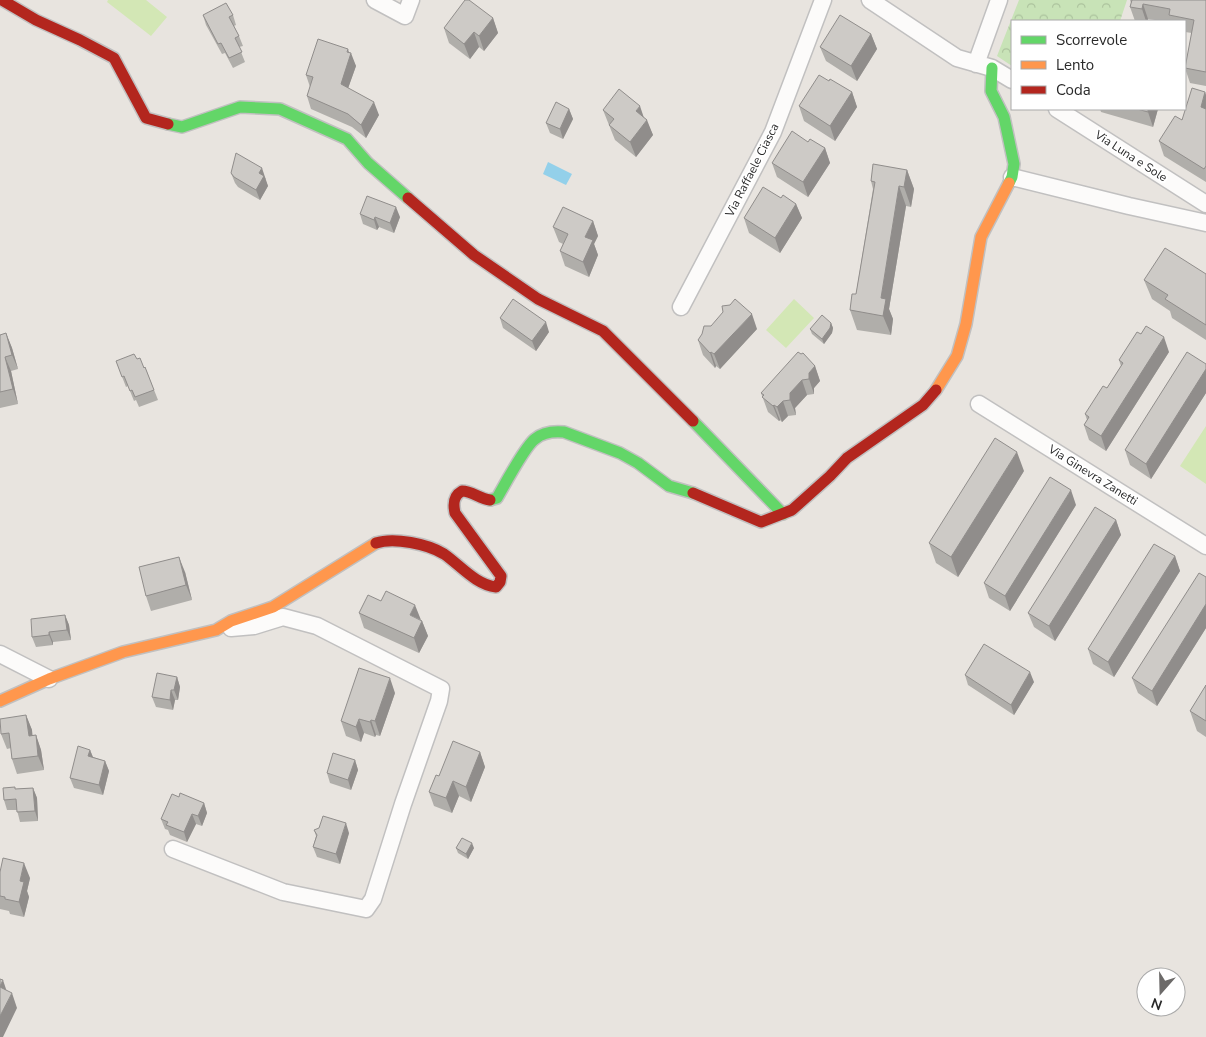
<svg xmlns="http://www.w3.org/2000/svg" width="1206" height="1037" font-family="'Nunito Sans',sans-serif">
  <defs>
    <pattern id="forest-crowns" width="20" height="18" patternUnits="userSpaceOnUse" patternTransform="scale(1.25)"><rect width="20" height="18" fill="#c8e3b7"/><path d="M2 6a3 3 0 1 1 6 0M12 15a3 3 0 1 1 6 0" fill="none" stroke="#acc39d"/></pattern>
  </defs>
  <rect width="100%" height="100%" fill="#e8e4df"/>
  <path fill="url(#forest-crowns)" d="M1019,0H1127L1120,21H1012V66L997,56Z"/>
  <path fill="#d3e7b5" d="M108,0H146L167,17L151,36L107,2Z
    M794,299L814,318L786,348L766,330Z
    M1206,426V484L1180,466Z"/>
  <path fill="#93d0ea" d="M548,162L572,174L566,185L543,174Z"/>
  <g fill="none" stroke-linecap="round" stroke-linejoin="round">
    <defs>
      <path id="street" d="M375,0L405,16L411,0
        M870,0L957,58L992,68L1012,80
        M976,64L999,0
        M1057,109L1206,204
        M1012,177L1129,206L1206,223
        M681,307L773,132L823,0
        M979,404L1206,546
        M0,654L49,679
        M173,849L283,892L366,909L373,899L403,804L439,701L441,689L317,626L283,617L254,626L231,628"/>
      <path id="fast" d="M992,68L991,91L1004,117L1014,164L1012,177L1009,183
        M168,124L182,127L240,107L280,109L347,139L368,163L408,198
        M693,421L783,514
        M490,500L497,498C504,486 525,446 535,439C543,432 553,431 564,432L620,453L638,463L669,486L693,493"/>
      <path id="slow" d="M936,390L957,356L966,324L981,237L1009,183
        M0,701L49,679L123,652L216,630L231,621L273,607L376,543"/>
      <path id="jam" d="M2,0L36,20L80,40L114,58L146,118L168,124
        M408,198L474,255L538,299L603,331L693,421
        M693,493L761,522L792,510L830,476L847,458L923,405L936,390
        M376,543C394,537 428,544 444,554C460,565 476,585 496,587L500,582L501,576L455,513C453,504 453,496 462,491C472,491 480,499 490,500"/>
    </defs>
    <use href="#street" stroke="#c1c0c0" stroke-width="19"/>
    <use href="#fast" stroke="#c1c0c0" stroke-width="14"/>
    <use href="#slow" stroke="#c1c0c0" stroke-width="14"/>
    <use href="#jam" stroke="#c1c0c0" stroke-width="14"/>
    <use href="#street" stroke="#fcfbfa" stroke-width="16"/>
    <use href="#fast" stroke="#63d668" stroke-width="11"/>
    <use href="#slow" stroke="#ff974d" stroke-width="11"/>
    <use href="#jam" stroke="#b3261e" stroke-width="11"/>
  </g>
  <path fill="#b0aeaa" d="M1130,0H1206V86L1190,83L1185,68L1192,33L1185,32V21H1162L1148,19V21H1135L1130,7L1131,3Z
    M203,15H233L236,25L234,26L239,36L243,46L239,47L245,62L233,68L225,53L222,54L206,25Z
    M493,18L498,33L484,51L479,47L470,59L449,43L444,28Z
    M871,34L877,49L857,81L826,61L820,47Z
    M349,52L356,66L348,88L379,115L366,138L352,127L311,109L307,96L310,87L306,75Z
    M829,81L852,92L857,107L835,141L804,121L799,106Z
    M1205,92L1206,95V182L1164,156L1159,141L1182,120Z
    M569,109L573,119L563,139L550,133L546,123Z
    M1100,109H1158L1153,127L1101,112Z
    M603,110L645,118L653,135L636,157L615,140Z
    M808,142L825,148L830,163L808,197L777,177L772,163Z
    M907,170L914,189L911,207L906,206L889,309L893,319L891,335L857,330L850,310L856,294L873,189L871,181Z
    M231,173L266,178L265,179L268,186L260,200L238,187L235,183Z
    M781,198L796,204L802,218L780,253L749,233L744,218Z
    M360,214L400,217L394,233L379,227L377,230L363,224Z
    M593,221L598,236L594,244L598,255L589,277L565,266L560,251L563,244L559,242L553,227Z
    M1206,274V340L1172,318L1170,311L1152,299L1144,280Z
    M500,318L549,332L536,351L503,328Z
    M831,323L833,328L832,333L824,344L812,334L810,329Z
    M757,329L720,369L716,366L715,368L703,355L698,340Z
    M6,333L12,348L18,369L11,371L18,404L0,408V335Z
    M1169,352L1106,451L1089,440L1084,425L1087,420L1085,414L1107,388L1121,366L1119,360Z
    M137,359L144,368L145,367L158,400L139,407L136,400L134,401L128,386L126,387L116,361Z
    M1206,364V393L1151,479L1130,465L1125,450Z
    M815,366L820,381L814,388V394L807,395L795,408L796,415L788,416L782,422L780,420L779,421L768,412L761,393Z
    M1024,471L958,577L936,563L929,543Z
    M1076,505L1010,611L989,598L984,583Z
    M1116,520L1121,535L1055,641L1034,627L1028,613Z
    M1175,556L1180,571L1114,677L1093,664L1088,649Z
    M185,572L192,600L151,611L146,596Z
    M1206,577V628L1157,706L1138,693L1132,678Z
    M359,613L421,620L422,621L428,636L419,653L364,628Z
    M65,615L69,625L71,640L53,642V645L36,647L32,637Z
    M965,675L1034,682L1014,715L968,685Z
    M177,677L180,687L178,700H175L173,710L156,707L152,697Z
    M1206,685V737L1197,731L1190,711Z
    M395,693L380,736L376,735L375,737L364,733L361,742L346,736L341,721Z
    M26,715L32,730V735H36L41,750L44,770L17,774L12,759L11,748L7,749L1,734Z
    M90,750L93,757L105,761L109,771L103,795L74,788L70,778Z
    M480,752L485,767L471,802L459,796L452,813L434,806L429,792L439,776Z
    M355,760L358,770L351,790L330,783L327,773Z
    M33,788L37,798L38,821L20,822L17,810H7L4,800L16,789Z
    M179,797L204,803L207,813L202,826L196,824L187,842L170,835L168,830L165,829L161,819Z
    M314,830L349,833L340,864L317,857L313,847L316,836Z
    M456,848H474L468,859L458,853Z
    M0,872L30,878L27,891L29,897L24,917L10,914L9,911L0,909Z"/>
  <path fill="#908d8b" d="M1143,4L1148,19V21H1146L1142,9Z
    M493,18L498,33L484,51L479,36Z
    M474,32L479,47L470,59L464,44Z
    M871,34L877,49L857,81L851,66Z
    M348,49L350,56L351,53L356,66L345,97L341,84Z
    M852,92L857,107L835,141L830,126Z
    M1205,92L1206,95V121L1201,107Z
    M374,102L379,115L366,138L361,125Z
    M640,106L645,121L636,111Z
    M569,109L573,119L563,139L560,129Z
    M1148,109H1158L1153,127L1148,112Z
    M647,120L653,135L636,157L630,142Z
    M825,148L830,163L808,197L803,182Z
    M262,168L268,186L260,200L256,190L259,173Z
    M907,170L914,189L911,207L904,187Z
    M899,186L906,206L889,309L893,319L891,335L883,316L881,298Z
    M796,204L802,218L780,253L775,238Z
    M396,207L400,217L394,233L390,223Z
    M375,217L379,227L377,230L374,220Z
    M593,221L598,236L594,244L598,255L589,277L583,262L585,237Z
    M752,314L757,329L720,369L714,354Z
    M546,322L549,332L536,351L532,341Z
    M831,323L833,328L832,333L824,344L822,339Z
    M6,333L12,348L18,369L12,355Z
    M1164,337L1169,352L1106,451L1101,436Z
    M711,352L716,366L715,368L710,353Z
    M5,357L11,371L18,404L13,389Z
    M815,366L820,381L814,388V394L809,379V373Z
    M1206,369V393L1151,479L1146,464Z
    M802,380L807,395L795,408L796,415L790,400V393Z
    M783,401L788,416L782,422L777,407Z
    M774,405L780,420L779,421L773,406Z
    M1017,452L1024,471L958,577L951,557Z
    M1071,490L1076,505L1010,611L1005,596Z
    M1116,520L1121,535L1055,641L1049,626Z
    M1175,556L1180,571L1114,677L1108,662Z
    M179,557L185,572L192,600L186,585Z
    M1206,604V628L1157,706L1152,691Z
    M415,605L421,620L410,615Z
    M65,615L69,625L71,640L67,630Z
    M422,621L428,636L419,653L414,638Z
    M49,632L53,642V645L49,635Z
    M1030,672L1034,682L1014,715L1011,705Z
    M177,677L180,687L178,700L174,690Z
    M390,678L395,693L380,736L375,721Z
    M171,690L175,700L173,710L170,700Z
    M26,715L32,730L34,750L29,736Z
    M359,719L364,733L361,742L356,727Z
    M371,720L376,735L375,737L370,722Z
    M36,735L41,750L44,770L38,756Z
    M90,750L94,760L88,756Z
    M480,752L485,767L471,802L466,787Z
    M355,760L358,770L351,790L348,780Z
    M105,761L109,771L103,795L99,785Z
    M453,781L459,796L452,813L446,798Z
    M33,788L37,798L38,821L35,811Z
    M204,803L207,813L202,826L198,816Z
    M192,814L196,824L187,842L184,832Z
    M346,823L349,833L340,864L336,854Z
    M472,843L474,848L468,859L466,854Z
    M24,863L30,878L27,891L29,897L24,917L19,902L20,881Z
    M3,980L8,995L0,987V986Z
    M12,993L17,1008L3,1037H0V1016Z"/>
  <path fill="#cdcac6" stroke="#908d8b" d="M465,0H469L493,18L479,36L474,32L464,44L444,28Z
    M1132,0H1206V72L1185,68L1194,20L1169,15L1170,9L1143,4L1142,9L1130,7Z
    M226,3L233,15L229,17L239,36L235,38L242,52L229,58L221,43L218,44L203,15Z
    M840,15L871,34L851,66L820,47Z
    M318,39L348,49L347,52L351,53L341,84L374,102L361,125L348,114L307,96L313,77L306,75Z
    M819,75L829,81L830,79L852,92L830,126L799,106Z
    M1192,88L1205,92L1201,107L1206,109V166L1204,169L1159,141L1175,116L1182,120Z
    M619,89L640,106L636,111L647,120L630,142L609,125L614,119L603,110Z
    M556,102L569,109L560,129L546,123Z
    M1137,109H1148V112Z
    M792,131L808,142L810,139L825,148L803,182L772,163Z
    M236,153L262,168L259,173L264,176L256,190L234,177L231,173Z
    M873,164L907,170L904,187L899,186L881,298L886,299L883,316L850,310L852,294H856L875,182L871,181Z
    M763,187L781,198L783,195L796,204L775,238L744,218Z
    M367,196L396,207L390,223L375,217L374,220L360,214Z
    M563,207L593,221L585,237L593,240L583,262L560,251L568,234L553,227Z
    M1165,248L1206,274V325L1165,299L1168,295L1144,280Z
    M513,299L546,322L532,341L500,318Z
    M735,299L752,314L714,354L711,352L710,353L698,340L702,334L704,326H711L723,312L722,306L730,305Z
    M822,315L831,323L830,328L822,339L810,329Z
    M1146,326L1164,337L1101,436L1084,425L1089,417L1085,414L1103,386L1107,388L1123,363L1119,360L1137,332L1141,334Z
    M6,333L12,355L5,357L13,389L0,392V335Z
    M798,352L801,354L803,353L815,366L809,373V379L802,380L790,393V400L783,401L777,407L774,405L773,406L762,397L764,395L761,393Z
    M1187,352L1206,364V369L1146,464L1125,450Z
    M134,354L137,359L140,358L144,368L145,367L154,390L135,397L132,390L130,391L124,376L122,377L116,361Z
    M995,438L1017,452L951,557L929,543Z
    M1050,477L1071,490L1005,596L984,583Z
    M1095,507L1116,520L1049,626L1028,613Z
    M1154,544L1175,556L1108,662L1088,649Z
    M179,557L186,585L146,596L139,567Z
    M1199,573L1206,577V604L1152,691L1132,678Z
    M386,591L415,605L410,615L422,621L414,638L359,613L368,595L381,601Z
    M65,615L67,630L49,632V635L32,637L31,619Z
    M984,644L1030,672L1011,705L965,675Z
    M359,668L390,678L375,721L371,720L370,722L359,719L356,727L341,721Z
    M157,673L177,677L174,690H171L170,700L152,697Z
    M1206,685V721L1190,711Z
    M26,715L29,736L36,735L38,756L12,759L9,733L1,734L0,719Z
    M453,741L480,752L466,787L453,781L446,798L429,792L436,775L439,776Z
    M78,746L90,750L88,756L105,761L99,785L70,778Z
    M333,753L355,760L348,780L327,773Z
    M15,787V789L33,788L35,811L17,812L16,799L4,800L3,788Z
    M180,793L204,803L198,816L192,814L184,832L166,825L168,822L161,819L172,794L179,797Z
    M323,816L346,823L336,854L313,847L317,835L314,830L319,828Z
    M462,838L472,843L466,854L456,848Z
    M3,858L24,863L20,881L24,882L19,902L5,899V897L0,896V872Z
    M0,979L3,980L0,986Z
    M0,987L12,993L0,1016Z"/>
  <g text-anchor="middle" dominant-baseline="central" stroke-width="4" stroke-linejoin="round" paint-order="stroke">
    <g font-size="12" fill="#292929" stroke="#fff">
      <text transform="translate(1131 156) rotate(33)">Via Luna e Sole</text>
      <text transform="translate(752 170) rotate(-63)">Via Raffaele Ciasca</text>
      <text transform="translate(1093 475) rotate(32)">Via Ginevra Zanetti</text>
    </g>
  </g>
  <rect x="1011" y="20" width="175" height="90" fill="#ffffff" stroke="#a9a9a9"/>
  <rect x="1021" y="36" width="25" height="8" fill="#63d668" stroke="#a9a9a9"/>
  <text x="1056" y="45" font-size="15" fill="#292929">Scorrevole</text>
  <rect x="1021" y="61" width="25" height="8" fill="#ff974d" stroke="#a9a9a9"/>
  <text x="1056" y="70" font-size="15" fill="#292929">Lento</text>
  <rect x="1021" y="86" width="25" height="8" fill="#b3261e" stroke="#a9a9a9"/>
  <text x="1056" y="95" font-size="15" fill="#292929">Coda</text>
  <g transform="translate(1161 992) rotate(200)"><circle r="24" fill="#ffffff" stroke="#a9a9a9"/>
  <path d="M0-4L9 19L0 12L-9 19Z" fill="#6c6a69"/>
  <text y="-8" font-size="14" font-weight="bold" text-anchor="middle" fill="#292929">N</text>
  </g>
</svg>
